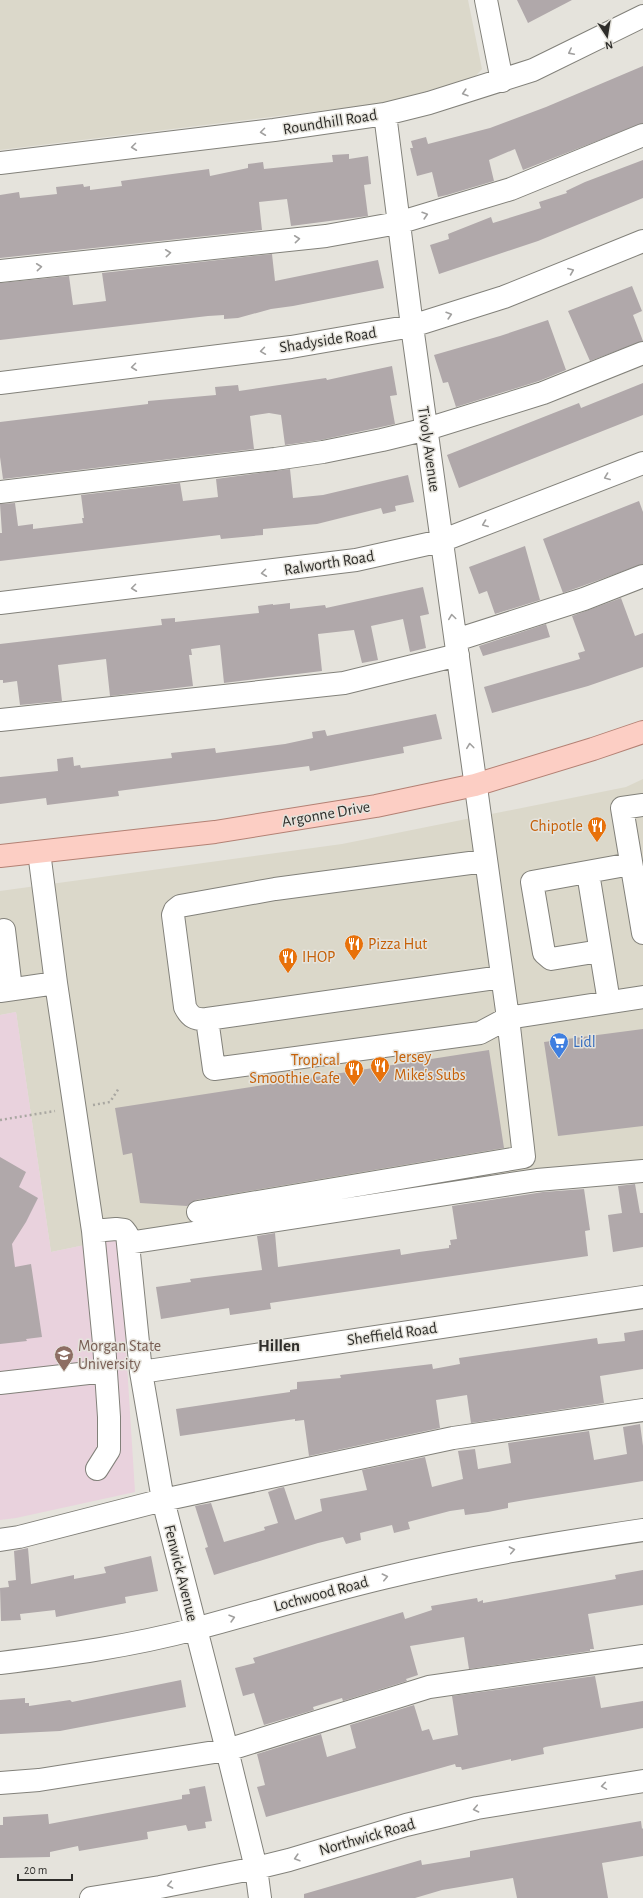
<svg xmlns="http://www.w3.org/2000/svg" width="643" height="1898" font-family="'Alegreya Sans',sans-serif">
  <rect width="100%" height="100%" fill="#e5e3dc"/>
  <path fill="#dbd8ca" d="M0,0H468L482,69L474,78L384,103L0,150Z
    M643,779V1165L119,1238L51,1252L16,1012L0,1015V891L342,844L626,787Z"/>
  <path fill="#e9d2dd" d="M16,1012L51,1252L119,1238L135,1492L16,1518L0,1520V1015Z"/>
  <path fill="#b0a8aa" d="M517,0H572L528,23Z
    M643,66V123L523,170L515,149L489,160L494,181L447,195L438,197L432,172L417,176L410,148H413L411,141L426,137L428,144L490,128L546,107Z
    M349,154V159L368,156L371,184L364,185L368,216L291,226L287,199L259,202L262,230L0,258V195L19,192L20,198L57,194L56,187L83,184L84,187L90,186V190L122,186L121,181L209,169L210,176L248,168V164L263,162L264,169L312,164L333,162L332,155Z
    M643,160V198L538,241L439,274L430,245L449,239L448,234L491,217L493,223L541,208L539,202L567,193L566,191L585,182Z
    M272,254L275,281L378,260L384,288L293,306L271,309L238,318L224,319V315L208,316L0,340V283L69,276L73,305L90,303L106,301L102,273Z
    M632,286L642,311L633,315L643,341L590,361L568,311Z
    M548,320L566,370L539,381L456,407L448,382L443,383L434,355L500,336Z
    M392,366L397,395L390,396L395,424L321,440L285,445L281,415L269,413L250,416L254,449L3,479L0,457V422L148,404V401L216,395L215,387L238,385L239,391L326,378L327,380Z
    M643,383V415L459,488L447,455L579,403L581,408Z
    M290,469L293,498L323,495L408,475L414,502L395,506L396,511L383,514L381,508L317,524L263,529V535L221,539L220,535L0,561V533H2L0,504L15,503L18,526L33,524V529L83,523L82,518H84L81,495L180,483L183,501L218,497L216,479Z
    M639,501L643,512V564L563,593L543,539Z
    M525,546L540,600L495,614L487,591L479,594L469,567Z
    M423,587L429,614L420,616L426,648L410,652L403,619L371,626L378,660L362,663L354,630L318,634L322,671L224,683L220,645L191,649L192,655H189L193,686L110,696L106,659L58,665L62,701L20,705L17,681L3,683V680H0V644L162,625L161,619L175,618V622L259,613L258,606L273,604V605L290,603V609L325,605L326,608Z
    M621,598L635,636L643,633V667L588,686L492,713L484,687L580,659L578,653L585,651L572,616Z
    M546,624L550,637L483,656L479,646Z
    M436,714L442,739L403,747L404,753L310,771L309,766L118,791L119,796L47,805L46,798L0,804V777L58,771L57,759L73,757L74,766L80,765L81,768L172,758L171,753L215,748L216,753L285,744L313,738L312,732L325,730L327,736Z
    M643,1029V1126L558,1136L544,1042Z
    M489,1050L504,1148L196,1200L187,1206L140,1203L132,1153L123,1155L115,1108Z
    M0,1157L26,1172L19,1187L38,1198L26,1222L12,1244L15,1267L31,1264L42,1337L26,1339L27,1341L0,1344Z
    M635,1184L640,1213H643V1247L613,1252L608,1215L622,1213L618,1186Z
    M584,1189L590,1230L585,1231L588,1256L270,1303L271,1309L230,1315L229,1308L161,1319L156,1287L191,1282L190,1279L262,1270L257,1236L275,1233L278,1267L400,1249L401,1255L419,1252L449,1248V1245H451L450,1240L457,1239L452,1206L543,1192Z
    M643,1330V1369L600,1376L604,1403L471,1423L467,1395L436,1400L440,1428L309,1456L304,1420L295,1421V1419L180,1436L176,1409L290,1392V1390L297,1389V1382L341,1378L340,1375L432,1364L433,1369L460,1364L459,1358L597,1338L598,1344L625,1341L624,1333Z
    M640,1424L643,1446V1481L525,1500L508,1503V1508L488,1512L465,1515L464,1509L450,1511L408,1522L410,1529L394,1533L392,1525L360,1533L361,1540L346,1544L343,1537L318,1543L214,1575L205,1548L208,1547L195,1506L211,1503L224,1542L265,1530L264,1527L278,1523L268,1492L279,1488L284,1487L295,1520L322,1511L320,1499L367,1490L362,1470L425,1457L432,1487L463,1479L458,1451L475,1449L478,1469L511,1463L508,1443L589,1431L594,1460L627,1454L623,1427Z
    M28,1548L31,1584L74,1575V1579L106,1573L104,1567L151,1556L158,1591L125,1597L126,1603L56,1617L55,1610L20,1614L21,1620L1,1621L0,1588L9,1587L8,1581L16,1580L14,1551Z
    M643,1570V1605L588,1614L594,1649H590V1651L469,1669L464,1637L410,1646L418,1675L406,1679L407,1681L343,1701L342,1698L313,1707L314,1710L264,1725L254,1693L243,1696L235,1668L255,1663L253,1658L403,1612L405,1619L432,1610L431,1606L477,1598L478,1602L483,1600V1603L616,1579L615,1575Z
    M595,1676L601,1708L643,1701V1728L545,1747L543,1748L544,1754L529,1757L511,1761V1759L462,1770L461,1767H456L455,1764L266,1817L257,1787L265,1785L257,1754L321,1734L327,1757L356,1748L350,1725L414,1705L422,1731L429,1729L433,1740L458,1735L452,1696Z
    M181,1680L186,1707L60,1731L0,1734V1700L25,1698V1703H29V1706L70,1700L72,1702Z
    M205,1786L212,1821L205,1822L206,1828L188,1831L186,1825L147,1832L148,1839L79,1851L78,1846L50,1852V1857L0,1858V1825H3V1817L48,1814L49,1824L182,1799V1795L190,1794L189,1789Z
    M641,1821L642,1829L643,1828V1856L602,1863L608,1898H517L513,1878L442,1890L415,1898H304V1894L421,1860L422,1865L470,1857V1851Z"/>
  <g fill="none" stroke-linecap="round" stroke-linejoin="round">
    <defs>
      <path id="minor" d="M486,0L502,81
        M0,163L274,130L385,114L429,103L533,70L643,16
        M0,271L326,236L398,223L511,189L643,135
        M0,383L291,347L412,326L504,297L643,241
        M0,492L275,459L323,452L382,440L427,429L543,393L643,353
        M0,603L356,560L441,541L643,463
        M456,640L584,599L643,576
        M0,720L344,683L458,655
        M643,805L622,808L643,933
        M39,852L56,983L93,1231L104,1343L109,1417V1450L97,1469
        M588,873L609,1002
        M0,931L4,930L11,989
        M600,951L551,959L544,953L532,882L631,864
        M502,977L207,1019L214,1069L480,1033L508,1018L643,997
        M0,991L56,983
        M207,1019C195,1020 190,1017 185,1007L173,915L175,910L180,906L275,889L485,861
        M198,1212L524,1157L508,1018L412,326L385,114
        M93,1231L116,1229L124,1230L127,1234L141,1372L163,1500L227,1750L256,1868L260,1898
        M128,1243L537,1180L643,1171
        M141,1372L643,1297
        M0,1383L106,1371
        M0,1540L19,1537L163,1500L453,1438L643,1410
        M0,1663C66,1655 131,1646 195,1629C258,1612 320,1593 383,1578C469,1557 556,1543 643,1530
        M0,1783L39,1780L227,1750L429,1687L643,1656
        M91,1898L160,1887L256,1868L289,1860L406,1825L477,1808L643,1781"/>
      <path id="major" d="M0,856L215,832L376,806L475,785L593,749L643,732"/>
    </defs>
    <use href="#minor" stroke="#82817a" stroke-width="24"/>
    <use href="#major" stroke="#b38174" stroke-width="24"/>
    <path stroke="#a9a7a1" stroke-width="2.5" stroke-dasharray="2 3" stroke-linecap="butt" d="M93,1105L110,1102L119,1088
      M0,1120L55,1111"/>
    <use href="#minor" stroke="#fff" stroke-width="22"/>
    <use href="#major" stroke="#fccec4" stroke-width="22"/>
  </g>
  <defs><path id="oneway-chevron" d="M-2-3.5L2.5 0L-2 3.5" fill="none" stroke-width="1.6" stroke-linecap="round" stroke-linejoin="round"/></defs>
  <g stroke="#a1a09f">
    <use href="#oneway-chevron" transform="translate(571 52) rotate(153)"/>
    <use href="#oneway-chevron" transform="translate(465 93) rotate(163)"/>
    <use href="#oneway-chevron" transform="translate(263 132) rotate(173)"/>
    <use href="#oneway-chevron" transform="translate(134 147) rotate(173)"/>
    <use href="#oneway-chevron" transform="translate(425 215) rotate(-17)"/>
    <use href="#oneway-chevron" transform="translate(297 239) rotate(-6)"/>
    <use href="#oneway-chevron" transform="translate(168 253) rotate(-6)"/>
    <use href="#oneway-chevron" transform="translate(39 267) rotate(-6)"/>
    <use href="#oneway-chevron" transform="translate(571 271) rotate(-22)"/>
    <use href="#oneway-chevron" transform="translate(449 315) rotate(-17)"/>
    <use href="#oneway-chevron" transform="translate(263 351) rotate(172)"/>
    <use href="#oneway-chevron" transform="translate(134 367) rotate(173)"/>
    <use href="#oneway-chevron" transform="translate(607 477) rotate(159)"/>
    <use href="#oneway-chevron" transform="translate(485 524) rotate(159)"/>
    <use href="#oneway-chevron" transform="translate(264 573) rotate(173)"/>
    <use href="#oneway-chevron" transform="translate(134 588) rotate(173)"/>
    <use href="#oneway-chevron" transform="translate(452 617) rotate(-98)"/>
    <use href="#oneway-chevron" transform="translate(470 746) rotate(-97)"/>
    <use href="#oneway-chevron" transform="translate(512 1550) rotate(-11)"/>
    <use href="#oneway-chevron" transform="translate(385 1577) rotate(-13)"/>
    <use href="#oneway-chevron" transform="translate(232 1618) rotate(-16)"/>
    <use href="#oneway-chevron" transform="translate(604 1786) rotate(171)"/>
    <use href="#oneway-chevron" transform="translate(476 1809) rotate(168)"/>
    <use href="#oneway-chevron" transform="translate(297 1858) rotate(163)"/>
    <use href="#oneway-chevron" transform="translate(170 1885) rotate(169)"/>
  </g>
  <defs>
    <symbol id="restaurant-pin" viewBox="-11 -11 22 30"><path d="M0 17L-7.5 6A9.5 9.5 0 1 1 7.5 6Z" fill="#e8710a" stroke="#e5e3dc"/><path d="M-5-6h1v4h1v-4h1v4h1v-4h1v5L-1.5 .5V6h-2V.5L-5-1ZM5-6V6H3V1.5H1.5Q1.5-4 5-6Z" fill="#fff"/></symbol>
    <symbol id="supermarket-pin" viewBox="-11 -11 22 30"><path d="M0 17L-7.5 6A9.5 9.5 0 1 1 7.5 6Z" fill="#3f7fe0" stroke="#e5e3dc"/><path d="M-6-5.5h2.5l.6 2H6L4.5 2H-2.5L-4.4-4H-6ZM-1.5 3.2a1.3 1.3 0 1 0 .1 0ZM3 3.2a1.3 1.3 0 1 0 .1 0Z" fill="#fff"/></symbol>
    <symbol id="university-pin" viewBox="-11 -11 22 30"><path d="M0 17L-7.5 6A9.5 9.5 0 1 1 7.5 6Z" fill="#8d6e63" stroke="#e5e3dc"/><path d="M0-5L7-2L0 1L-7-2ZM-4 1L0 2.5L4 1V4Q0 6-4 4Z" fill="#fff"/></symbol>
  </defs>
  <g fill-rule="evenodd">
    <use href="#restaurant-pin" x="586" y="815" width="22" height="30"/>
    <use href="#restaurant-pin" x="343" y="933" width="22" height="30"/>
    <use href="#restaurant-pin" x="277" y="946" width="22" height="30"/>
    <use href="#supermarket-pin" x="548" y="1031" width="22" height="30"/>
    <use href="#restaurant-pin" x="369" y="1055" width="22" height="30"/>
    <use href="#restaurant-pin" x="343" y="1058" width="22" height="30"/>
    <use href="#university-pin" x="53" y="1344" width="22" height="30"/>
  </g>
  <g text-anchor="middle" dominant-baseline="central" stroke-width="3" stroke-linejoin="round" paint-order="stroke">
    <g font-size="16" fill="#2e2d2a" stroke="#e5e3dc">
      <text transform="translate(330 122) rotate(-9)">Roundhill Road</text>
      <text transform="translate(328 340) rotate(-9)">Shadyside Road</text>
      <text transform="translate(429 449) rotate(82)">Tivoly Avenue</text>
      <text transform="translate(329 563) rotate(-9)">Ralworth Road</text>
      <text transform="translate(326 814) rotate(-10)">Argonne Drive</text>
      <text transform="translate(392 1334) rotate(-8)">Sheffield Road</text>
      <text transform="translate(181 1573) rotate(76)">Fenwick Avenue</text>
      <text transform="translate(321 1594) rotate(-15)">Lochwood Road</text>
      <text transform="translate(367 1837) rotate(-16)">Northwick Road</text>
    </g>
    <g font-size="16" fill="#c56008" stroke="#e5e3dc" text-anchor="start">
      <text x="583" y="826" text-anchor="end">Chipotle</text>
      <text x="368" y="944">Pizza Hut</text>
      <text x="302" y="957">IHOP</text>
      <text x="394" y="1057">Jersey<tspan x="394" dy="18">Mike's Subs</tspan></text>
      <text x="340" y="1060" text-anchor="end">Tropical<tspan x="340" dy="18">Smoothie Cafe</tspan></text>
    </g>
    <g font-size="16" fill="#366cbe" stroke="#e5e3dc" text-anchor="start">
      <text x="573" y="1042">Lidl</text>
    </g>
    <g font-size="16" fill="#785e54" stroke="#e5e3dc" text-anchor="start">
      <text x="78" y="1346">Morgan State<tspan x="78" dy="18">University</tspan></text>
    </g>
    <g font-size="17" font-weight="bold" fill="#2e2d2a" stroke="#e5e3dc">
      <text x="279" y="1345">Hillen</text>
    </g>
  </g>
  <g transform="translate(607 36) rotate(168)" stroke="#e5e3dc" stroke-width="3" paint-order="stroke">
  <path d="M0-3L7 15L0 10L-7 15Z" fill="#2e2d2a"/>
  <text y="-6" font-size="11" font-weight="bold" text-anchor="middle" fill="#2e2d2a">N</text>
  </g>
  <path d="M18 1874v6h54v-6" fill="none" stroke="#2e2d2a" stroke-width="2"/>
  <text x="24" y="1874" font-size="12" fill="#2e2d2a" stroke="#e5e3dc" stroke-width="3" paint-order="stroke">20 m</text>
</svg>
